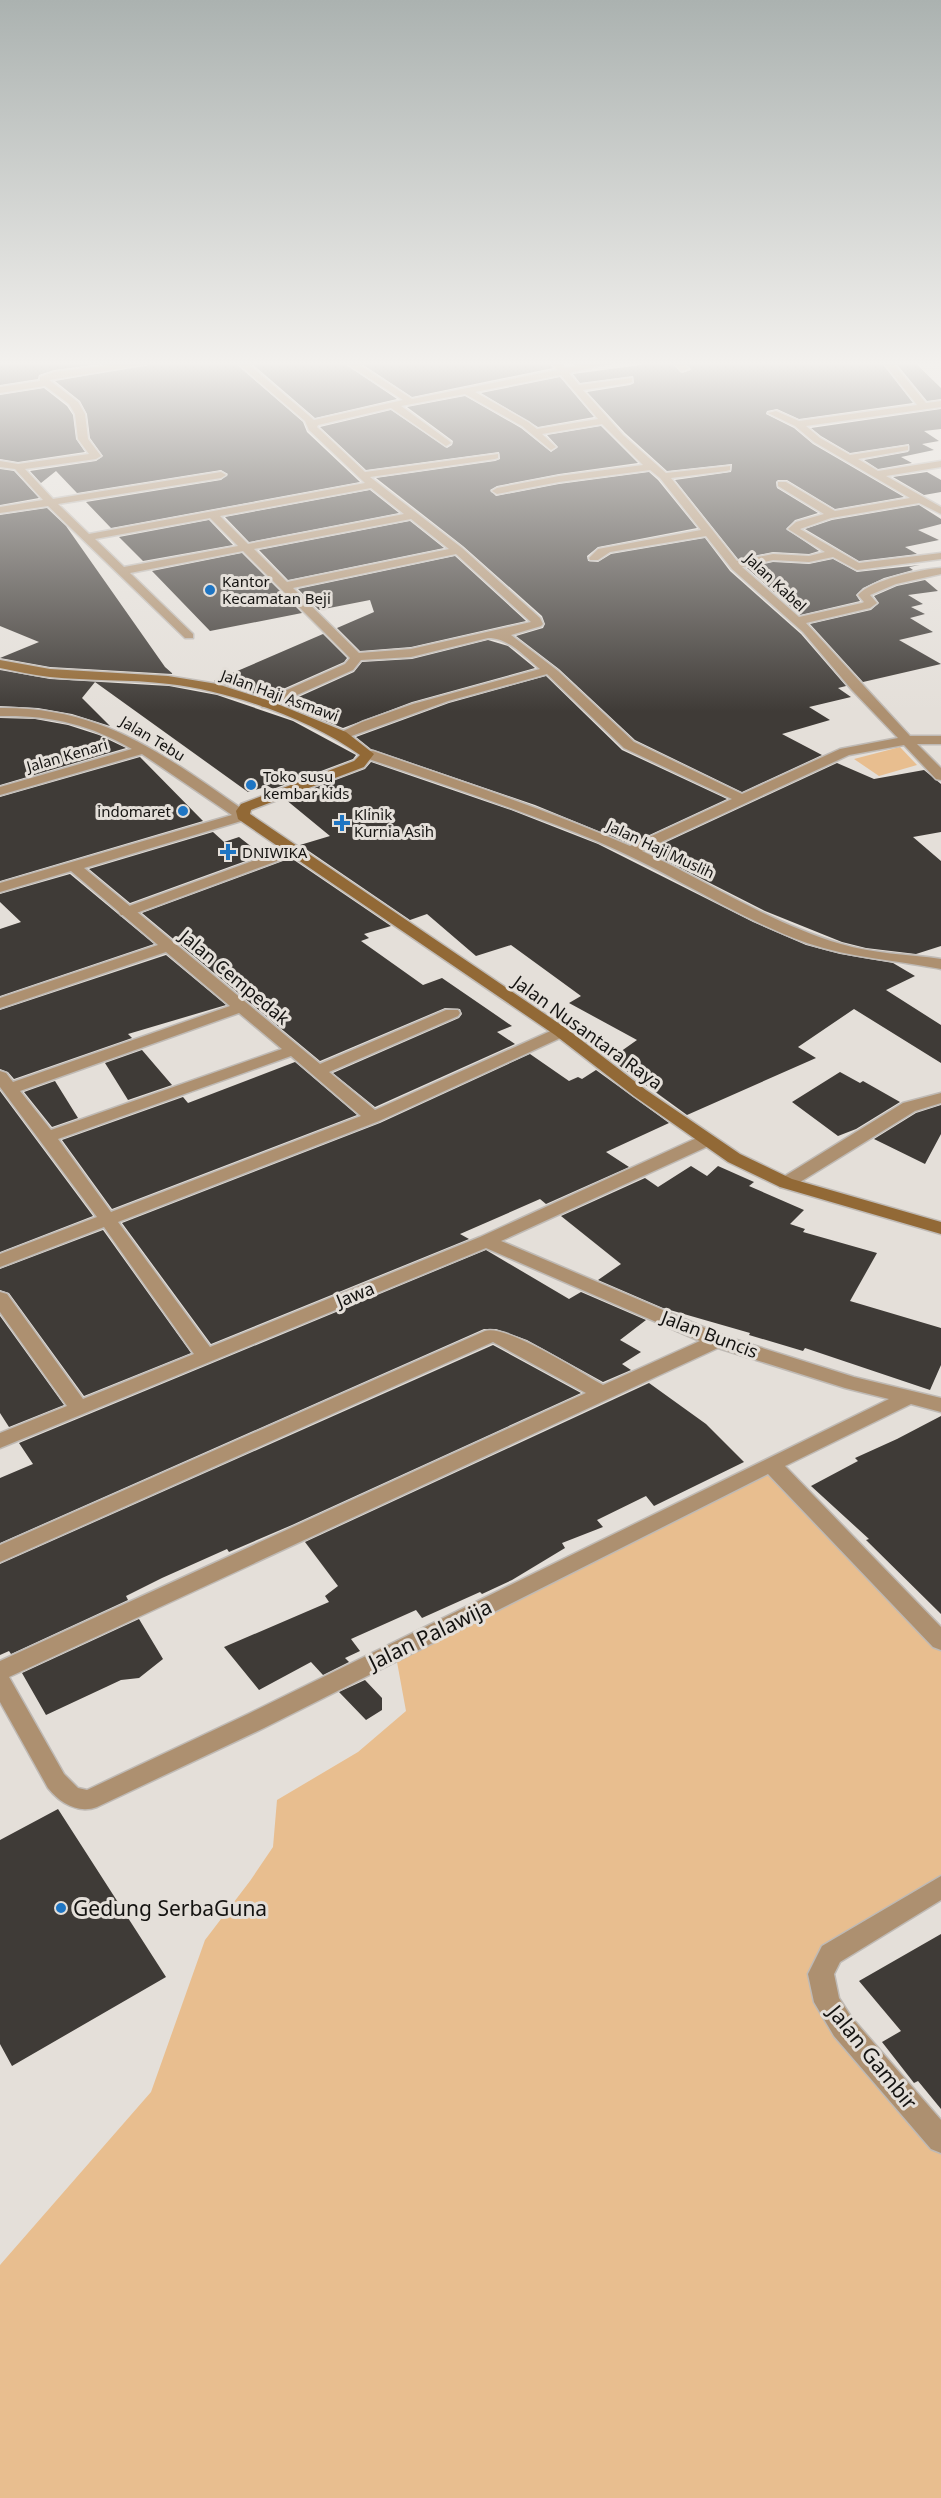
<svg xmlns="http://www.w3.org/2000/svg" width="941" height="2498" font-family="'Noto Sans',sans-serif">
  <rect width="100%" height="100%" fill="#e4dfd9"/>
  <path fill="#e8be8f" d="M900,747L917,765L879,776L854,759Z
    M771,1464L941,1641V1887L831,1954L827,2002L941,2140V2498H0V2265L151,2092L205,1940L250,1881L273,1847L277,1800L358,1752L406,1711L395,1651Z"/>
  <path fill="#3f3b37" d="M0,362H114L54,370L39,375L38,379L0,385Z
    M163,362H234L303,422L307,432L360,482L111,528L86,502L221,480L228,474L221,470L77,493L56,471L41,483L30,471L96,461L103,456L90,438L87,414L80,401L55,381Z
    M250,362H342L397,399L315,418Z
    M359,362H548L553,368L412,397Z
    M665,362H671L682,373L691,370L685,362H881L913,403L799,419L777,409L767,411L766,414L794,428L813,444L904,497L835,509L787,480H778L776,482L777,488L818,513L795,520L786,529L819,551L809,554L773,552L738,559L675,480L731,472L732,464L667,471L625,433L587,392L630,385L634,383L633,376L580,383L573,374Z
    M895,362H914L941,388V399L927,401Z
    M560,377L594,417L538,427L481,393Z
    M44,388L67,406L73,415L76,439L85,452L18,462L0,459V395Z
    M465,396L521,428L551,452L558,447L547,435L601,426L638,463L559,474L497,486L490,490L496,496L559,484L649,472L658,480L697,528L598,547L587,556L588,561L598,562L611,554L705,538L730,571L801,634L846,686L838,688L851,697L809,707L830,720L782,734L822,755L742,792L635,740L559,669L516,636L543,628L545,624L542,616L463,546L376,478L495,461L500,459L499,452L366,470L320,427L391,410L447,448L452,445L453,441L407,407Z
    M941,409V429L924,431L939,441L922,444L934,450L901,457L912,463L878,469L864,460L908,452L909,444L850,453L821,436L811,428Z
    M0,469L14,471L39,498L0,505Z
    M927,472L941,480V492L924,495L893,477Z
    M370,490L399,513L249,542L225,517Z
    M919,505L941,519V524L918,530L939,540L905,547L917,554L859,561L805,529L832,520Z
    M47,508L66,526L165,667L173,674L50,667L0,658L39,642L0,626V515Z
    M209,520L233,545L143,561L119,537Z
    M410,521L444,548L288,580L259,550Z
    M242,553L302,613L210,631L152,571Z
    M455,556L526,621L411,647L360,651L337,628L374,612L370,600L319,610L298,589Z
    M833,559L857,572L920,565L909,567L913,570L884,578L863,588L856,595L860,601L800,615L747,568L773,562L809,564Z
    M925,580L938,591L908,595L923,604L911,607L925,614L910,618L933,632L899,640L941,664L863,682L810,624L871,610L879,603L874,596L897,586Z
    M323,634L347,658L344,662L265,697L214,681Z
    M488,640L508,646L535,668L412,702L343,728L283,704L354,672L362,662L412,659Z
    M0,670L50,679L169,686L217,695L293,721L356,755L353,759L273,789L268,786L248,792L95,682L82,698L110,726L72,714L38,708L0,706Z
    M546,676L622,750L727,799L630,844L535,805L371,749L356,737L449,703Z
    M0,718L35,719L68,725L99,735L126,748L0,785Z
    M140,757L203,821L0,881V797Z
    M371,762L511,810L598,844L753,922L806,945L840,954L893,963L915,976L886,990L941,1025V1063L854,1009L798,1047L816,1058L687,1115L610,1059L637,1040L569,1003L581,996L511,945L476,956L427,914L410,920L300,845L330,836L285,799L365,769Z
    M837,763L874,779L924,770L941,784V832L913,837L941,861V946L916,954L866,948L842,942L765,911L647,851Z
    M213,832L224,842L239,837L262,855L130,903L89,869Z
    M291,858L391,926L364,934L369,938L361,941L423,985L442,978L512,1026L497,1032L515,1044L375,1107L333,1073L459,1018L462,1014L460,1009L445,1008L320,1061L142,913Z
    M70,874L154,944L0,996V929L21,922L0,902V894Z
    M166,955L226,1005L128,1034L132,1038L14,1079L8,1072L0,1069V1010Z
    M142,1050L172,1085L128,1100L105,1063Z
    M530,1054L569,1081L578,1077L582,1079L596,1070L669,1123L606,1152L629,1167L546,1204L540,1199L460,1234L469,1239L211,1344L122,1223L380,1123Z
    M295,1062L357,1115L112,1209L62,1140L183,1097L188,1103Z
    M840,1072L860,1083L863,1081L900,1102L856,1129L838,1136L792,1102Z
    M55,1081L78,1118L52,1127L24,1092Z
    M0,1091L93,1216L0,1252Z
    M941,1105V1134L925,1164L874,1139L916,1113Z
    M691,1166L707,1176L718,1166L754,1182L749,1186L804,1210L790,1224L805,1229L803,1232L877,1253L850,1301L941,1328V1365L930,1390L805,1348L803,1351L749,1335L750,1333L663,1308L598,1280L621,1264L561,1216L645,1178L658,1187Z
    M103,1230L191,1353L84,1396L9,1293L0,1290V1269Z
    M486,1250L569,1299L581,1292L646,1320L620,1340L641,1352L622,1364L631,1370L603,1382L527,1340L496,1329H484L0,1543V1478L33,1464L19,1443Z
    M0,1316L64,1405L9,1427L0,1413Z
    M493,1345L581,1393L292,1525L229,1552L227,1549L162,1578L126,1596L128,1600L11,1654L9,1651L0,1655V1564Z
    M649,1383L706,1424L744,1462L654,1506L646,1496L597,1520L603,1527L562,1543L565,1548L512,1580L482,1594L480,1592L422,1618L416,1610L351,1639L360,1651L345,1658L349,1662L323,1675L311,1662L259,1690L224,1647L329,1602L325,1596L338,1586L305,1542Z
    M941,1416V1614L866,1540L869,1539L811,1486L858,1461L855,1458L897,1439Z
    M139,1619L163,1659L139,1678L121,1680L46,1715L22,1673Z
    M365,1680L382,1698V1710L366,1720L339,1692Z
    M58,1809L166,1977L12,2066L0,2044V1840Z
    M941,1934V2109L918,2081L914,2083L882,2042L901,2031L859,1981Z"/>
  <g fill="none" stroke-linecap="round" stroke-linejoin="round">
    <defs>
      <path id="lane" d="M294,846L301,850L299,853L131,915H121L119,912L121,909Z"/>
      <path id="street" d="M134,362H161L49,380L78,402L85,414L88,439L101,456L96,459L25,469L53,499L221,472L226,475L221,478L58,504L89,534L365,483L309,430L305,421L236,362H246L314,420L403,400L344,362H355L412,399L557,370L551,362H560L565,368L596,362H615L569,373L579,385L632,378V382L629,383L583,390L623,435L666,473L730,466V470L726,471L671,478L737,561L773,554L809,556L825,552L788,529L796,522L824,514L778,486V482H786L835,511L910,498L814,442L795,426L768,413L776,411L799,421L917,405L883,362H892L926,403L941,401V407L806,426L820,438L850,455L908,446V450L858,459L878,471L941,461V467L886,476L941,507V514L919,503L831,518L800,529L859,563L941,553V559L857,570L833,557L809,562L773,560L742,567L799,617L862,603L864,602L858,595C871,580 922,569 941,568V574L896,584L870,595L877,603L870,608L806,623L910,736H941V744H917L941,768V780L936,779L904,745L849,755L642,851C708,882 770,923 841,944C873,954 908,954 941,959V969C896,960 851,958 807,943C735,917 670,872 599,842C522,810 442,784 363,757L362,754L363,751H373C459,781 546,809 630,846L732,799L624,748L547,674L448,701L346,738L341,739L335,735L362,722L413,704L540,669C524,656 509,638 488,638L411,657L361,660L353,670L270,707H262L260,704L262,701L345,664L350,658L243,551L130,573L193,634V638H185L48,506L0,513V507L43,500L15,469L0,467V461L18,464L89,454L78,439L75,414L69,404L45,386L0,393V387L40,381V377L54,372ZM561,375L598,419L537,429L528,422L475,392ZM465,394L522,426L551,450L556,447L542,434L602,424L643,465L559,476L497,488L492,491L497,494L559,482L650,470L660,478L701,530L598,549L589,558L590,560H598L610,552L706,536L732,569L803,632L852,690L898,738L840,749L742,794L634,742L558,671L511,635L541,626L543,624L540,618L462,548L370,477L495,459L498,458V454L365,472L317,427L318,425L391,408L446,446L451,443L449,441L401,406ZM371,488L404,514L248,544L220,516ZM210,518L238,546L124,567L95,539ZM411,519L449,549L287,582L254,549ZM456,554L531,622L411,649L359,653L293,588Z
        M673,362H682L689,369L681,371Z
        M0,708C105,707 165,756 248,813L250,816L248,819L84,868L320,1064L446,1010H458L460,1013L458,1016L329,1072L375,1110L555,1029L561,1027L569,1032L567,1035L379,1121L118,1222L210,1347L480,1237L701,1136H713L715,1140L713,1144L501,1241L724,1336L854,1377L941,1398V1412L911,1404L785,1466L941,1627V1650L933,1647L768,1474L264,1728L97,1807C78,1814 60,1803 48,1788L0,1702V1661L586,1393L493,1342L0,1562V1545L485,1331C507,1324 581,1373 603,1385L700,1341L486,1248L0,1448V1433L67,1406L0,1312V1292L7,1294L83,1399L194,1354L104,1227L0,1267V1254L97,1217L0,1087V1071L6,1073L13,1082L230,1006L166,952L0,1008V998L158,945L71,871L0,892V883L232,815L142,754L0,795V787L132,749C89,724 50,715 0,716ZM239,1013L282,1049L51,1130L20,1091ZM291,1056L361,1116L111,1212L58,1139ZM718,1348L845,1388L889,1399L248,1714L87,1790L78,1788L64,1774L9,1677Z
        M941,1093V1103L915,1111L792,1187H780L777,1183L780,1179L903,1103Z
        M941,1876V1900L840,1962L834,1974L839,1998L852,2018L941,2120V2153L931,2149L834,2036L814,2002L808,1974L822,1946Z"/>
      <path id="secondary" d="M0,660L50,669L168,676L217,684L270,701L346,732L374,754L364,767L251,810L250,814L567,1029L646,1090L740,1154L792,1179L941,1222V1234L780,1187L728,1162L634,1096L555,1035L238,819L236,811L241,804L354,761L360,755C310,719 230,691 169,684C129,679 89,681 50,677C33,675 16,671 0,668Z"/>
    </defs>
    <use href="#lane" stroke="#bfbab5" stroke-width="3"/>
    <use href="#street" stroke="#bfbab5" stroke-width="3"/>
    <use href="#secondary" stroke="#bfbab5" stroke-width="3"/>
    <use href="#lane" fill="#ad9070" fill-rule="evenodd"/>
    <use href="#street" fill="#ad9070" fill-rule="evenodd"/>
    <use href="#secondary" fill="#926936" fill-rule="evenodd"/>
  </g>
  <linearGradient id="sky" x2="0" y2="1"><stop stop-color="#abb2b0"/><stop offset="0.51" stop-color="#f3f1ee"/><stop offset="1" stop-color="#f3f1ee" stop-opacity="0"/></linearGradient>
  <rect width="941" height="712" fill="url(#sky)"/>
  <g fill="#1e75c3" stroke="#e4dfd9" stroke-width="2">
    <circle cx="210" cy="590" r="6"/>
    <circle cx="251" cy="785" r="6"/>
    <circle cx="183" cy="811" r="6"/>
    <path d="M339 814h6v6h6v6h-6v6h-6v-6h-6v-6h6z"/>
    <path d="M225 843h6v6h6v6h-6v6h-6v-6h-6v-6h6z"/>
    <circle cx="61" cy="1908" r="6"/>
  </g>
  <g text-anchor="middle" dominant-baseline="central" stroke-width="6" stroke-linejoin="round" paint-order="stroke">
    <g font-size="15" fill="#141311" stroke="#e4dfd9" text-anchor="start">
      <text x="222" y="581">Kantor<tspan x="222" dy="17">Kecamatan Beji</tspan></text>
      <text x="263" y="776">Toko susu<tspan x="263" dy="17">kembar kids</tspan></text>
      <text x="171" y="811" text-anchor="end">indomaret</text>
      <text x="354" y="814">Klinik<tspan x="354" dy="17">Kurnia Asih</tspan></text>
      <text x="242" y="852">DNIWIKA</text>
    </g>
    <g font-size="15" fill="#141311" stroke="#e4dfd9">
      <text transform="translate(776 582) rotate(43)">Jalan Kabel</text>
      <text transform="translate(280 695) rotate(20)">Jalan Haji Asmawi</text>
      <text transform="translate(153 738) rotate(31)">Jalan Tebu</text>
      <text transform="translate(67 755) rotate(-16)">Jalan Kenari</text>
      <text transform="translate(661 849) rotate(25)">Jalan Haji Muslih</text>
    </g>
    <g font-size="18" fill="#141311" stroke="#e4dfd9">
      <text transform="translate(235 977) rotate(40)">Jalan Cempedak</text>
      <text transform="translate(588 1032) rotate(36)">Jalan Nusantara Raya</text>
      <text transform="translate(355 1294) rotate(-22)">Jawa</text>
      <text transform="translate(710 1334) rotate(21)">Jalan Buncis</text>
    </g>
    <g font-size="21" fill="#141311" stroke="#e4dfd9">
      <text transform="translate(430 1634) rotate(-26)">Jalan Palawija</text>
      <text transform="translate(873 2057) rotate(51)">Jalan Gambir</text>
    </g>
    <g font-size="21" fill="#141311" stroke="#e4dfd9" text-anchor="start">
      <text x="73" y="1908">Gedung SerbaGuna</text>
    </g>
  </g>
</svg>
